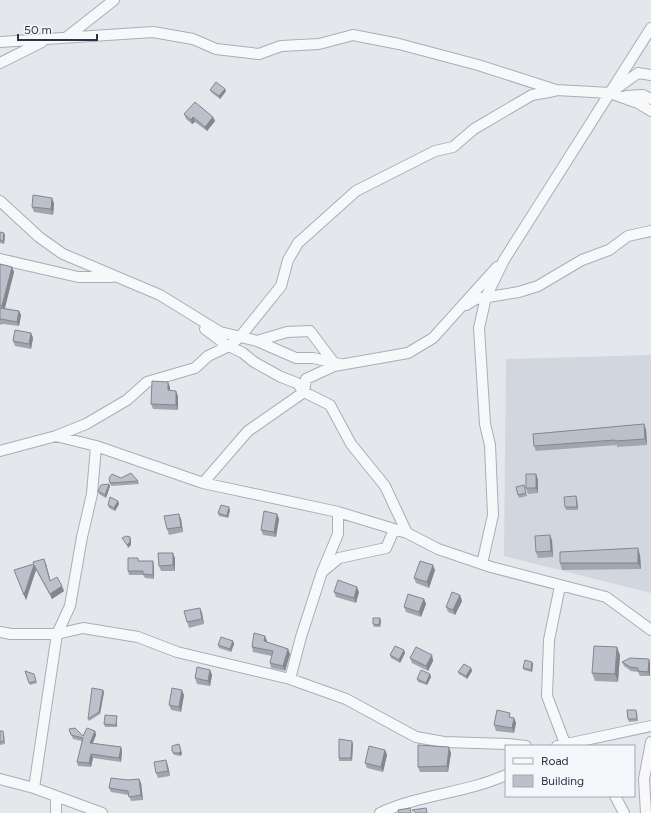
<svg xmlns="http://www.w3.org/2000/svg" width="651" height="813" font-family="Figtree,sans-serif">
  <rect width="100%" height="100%" fill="#e4e7ec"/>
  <path fill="#d2d6de" d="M651,355V593L504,556L506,359Z"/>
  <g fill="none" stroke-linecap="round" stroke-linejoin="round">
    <defs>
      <path id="minor" d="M67,37L114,0
        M0,42L153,32L193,39L216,49L259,54L281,46L319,44L353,35L399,44L478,65L556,90L610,93L638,103L651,111
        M0,63L42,42
        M613,91L638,73L651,75
        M626,96L643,95L651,99
        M0,201L39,237L63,254L160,295L220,332L257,341L296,358H313L340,364
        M0,259L78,277H112
        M466,305L476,299L519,292L538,286L582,260L609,250L628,236L651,231
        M205,329L225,344L243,353L254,362L281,377L297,383L304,392L330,405L351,444L385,486L407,533
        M257,341L287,332L310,331L334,363
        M56,436L86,424L127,400L147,382L195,368L208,356L229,346L240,337L281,286L288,260L298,243L356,191L435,151L453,147L474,129L532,95L554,91
        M0,451L56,436L96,446L203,483L338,512L407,533L438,549L491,567L606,597L651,630
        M203,483L248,431L304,392L306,379L334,366L408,353L433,338L497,267
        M482,564L493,515L490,445L485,424L479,328L486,297L504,260L651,28
        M323,570L338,534V512
        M560,586L549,640L547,696L566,746
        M0,632L11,634H57L83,628L138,637L177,652L290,679L346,699L416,737L444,742L508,744L526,746
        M290,679L301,637L322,572L339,558L386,548L394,530
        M557,746L651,726
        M0,779L34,788L102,813
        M34,788L57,634L70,606L82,537L92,494L96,446
        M615,796L624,813
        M56,797V813
        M380,813C421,794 466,793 506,775
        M646,813L644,779L651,742"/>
    </defs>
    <use href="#minor" stroke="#a9aeb7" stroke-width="12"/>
    <use href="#minor" stroke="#f7f8fa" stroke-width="10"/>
  </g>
  <path fill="#a1a5ae" d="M225,89L226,91L220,99L211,92L210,90Z
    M184,114L213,117L215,121L207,131L195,122L192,124L186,119Z
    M54,203L53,215L34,212L32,207Z
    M0,232L5,235L4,244L0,243Z
    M0,264L12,267L14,272L5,308L19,311L21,315L19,326L3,324L0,325Z
    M31,333L33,338L31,349L15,346L13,341Z
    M170,387V390L178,396V410L153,409L151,404Z
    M646,429L647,445L617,447V445L536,451L534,446Z
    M536,474L538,480V493L528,494L526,488Z
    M121,478L138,481L139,484L111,486L110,483Z
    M109,484L110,486L106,498L99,494L98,491Z
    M525,488L527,496L519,498L518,495Z
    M576,496L577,499L578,510H566L565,507Z
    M118,501L119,504L115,511L109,508L108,505Z
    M230,510L228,518L219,516L218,513Z
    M277,514L279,519L276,537L263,535L261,530Z
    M181,519L183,532L169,535L167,529Z
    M552,540L553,557L538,558L536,552Z
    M640,555L641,569L562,570L560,563Z
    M175,558V571H161L159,566Z
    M139,561L154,565V579L145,578L143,575H129L128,571Z
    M33,562L46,564L50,581L64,591L52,599L36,570L26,600L14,570L33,564Z
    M435,570L429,588L416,583L414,578Z
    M334,592H359L356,603L336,597Z
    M460,595L462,601L455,615L448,612L446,607Z
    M424,599L426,604L421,617L406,612L404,607Z
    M200,608L202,613L204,624L189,628L187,622Z
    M381,621L380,627H374L373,624Z
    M233,641L234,644L231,652L219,648L218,645Z
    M267,641V642L288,649L290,654L285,671L271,668L270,663L272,656L253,652L252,647Z
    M404,650L405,653L400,663L391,658L390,655Z
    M432,655L433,661L428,671L412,663L410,658Z
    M620,655L618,682L595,681L592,673Z
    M532,662L533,664L532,672L524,670L523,668Z
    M622,662L650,663V676H640L638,672L631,671L624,666Z
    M471,668L472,671L467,679L459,674L458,672Z
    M210,670L212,675L210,686L197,684L195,678Z
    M25,671L34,674L37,683L30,685Z
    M430,674L431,677L427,685L418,682L417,679Z
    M104,692L100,714L89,721L88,719Z
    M184,695L181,712L171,710L169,705Z
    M637,712L638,721L629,722L628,719Z
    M512,717L514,718L516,723L514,733L496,731L494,725Z
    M117,718V727H105L104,724Z
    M69,729L83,736L95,731L96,735L93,743L121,747L122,751L121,762L93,758L91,767L78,766L77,762L82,741L73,739Z
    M0,731L4,734L5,744L0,745Z
    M353,744L352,761H339V758Z
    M180,747L182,754L180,756L175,755L173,754L172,751Z
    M385,750L387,755L383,772L367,768L365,763Z
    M451,753L448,772H420L418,767Z
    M168,766L170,776L158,778L156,773Z
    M139,779L141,783L143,800L131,801L129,795L111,792L109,788L128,780Z"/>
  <path fill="#83868d" d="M225,89L226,91L220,99L219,96Z
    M193,117L195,122L192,124L191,120Z
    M213,117L215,121L207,131L205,127Z
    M52,198L54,203L53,215L51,209Z
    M4,233L5,235L4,244L3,241Z
    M12,267L14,272L4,311L2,306Z
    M19,311L21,315L19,326L17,322Z
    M31,333L33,338L31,349L29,344Z
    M168,382L170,387V395L168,390Z
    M176,391L178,396V410L176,405Z
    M644,424L646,429L647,445L645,439Z
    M536,474L538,480V493L536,488Z
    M109,484L110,486L106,498L105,495Z
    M576,496L577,499L578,510L577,507Z
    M118,501L119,504L115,511L114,508Z
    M229,507L230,510L228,518L227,516Z
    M179,514L181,519L183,532L181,527Z
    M277,514L279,519L276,537L274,532Z
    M550,535L552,540L553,557L551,551Z
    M130,537L131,540V545L128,548L127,545Z
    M638,548L640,555L641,569L638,563Z
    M173,553L175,558V571L173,565Z
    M44,559L46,564L52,586L50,581Z
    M153,561L154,565V579L153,575Z
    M34,565L36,570L26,600L24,595Z
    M433,565L435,570L429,588L427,582Z
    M62,586L64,591L52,599L50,594Z
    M357,587L359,592L356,603L354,598Z
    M460,595L462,601L455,615L453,610Z
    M424,599L426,604L421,617L419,612Z
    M200,608L202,613L204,624L202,619Z
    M380,618L381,621L380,627L379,625Z
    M265,636L267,641L266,647L264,641Z
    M233,641L234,644L231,652L230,649Z
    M617,647L620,655L618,682L615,674Z
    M288,649L290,654L285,671L283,666Z
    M404,650L405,653L400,663L399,660Z
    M432,655L433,661L428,671L426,666Z
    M649,659L650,663V676L648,672Z
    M532,662L533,664L532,672L531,670Z
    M471,668L472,671L467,679L466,676Z
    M210,670L212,675L210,686L208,681Z
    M430,674L431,677L427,685L426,683Z
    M103,690L104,692L100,714L99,712Z
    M182,690L184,695L181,712L179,707Z
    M117,716V727L116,725Z
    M514,718L516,723L514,733L512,728Z
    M95,731L96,735L91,747L90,743Z
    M352,741L353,744L352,761L351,758Z
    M179,744L182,754L180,756L179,753Z
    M121,747L122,751L121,762L119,758Z
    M449,747L451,753L448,772L447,766Z
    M385,750L387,755L383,772L381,767Z
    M91,754L93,758L91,767L89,763Z
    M166,760L168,766L170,776L168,771Z
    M139,779L141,783L143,800L141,795Z"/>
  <path fill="#bbc0ca" stroke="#83868d" d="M216,82L225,89L219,96L210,90Z
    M195,102L213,117L205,127L193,117L191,120L184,114Z
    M33,195L52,198L51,209L32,207Z
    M0,232L4,233L3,241L0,240Z
    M0,264L12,267L2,306L0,305Z
    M0,308L19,311L17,322L1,319L0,320Z
    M15,330L31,333L29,344L13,341Z
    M152,381L168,382V390L176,391V405L151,404Z
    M644,424L645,439L615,441V440L534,446L533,434Z
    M131,473L138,481L110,483L109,478L112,474L121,478Z
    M526,474H536V488H526Z
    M109,484L105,495L98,491L101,485Z
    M524,485L526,493L518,495L516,487Z
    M576,496L577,507H565L564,497Z
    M110,497L118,501L114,508L108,505Z
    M221,505L229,507L227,516L218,513Z
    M264,511L277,514L274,532L261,530Z
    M179,514L181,527L167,529L164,516Z
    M550,535L551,551L536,552L535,536Z
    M126,536L130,537V542L127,545L122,538Z
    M638,548V563H560V552Z
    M158,553H173V565L159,566Z
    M128,558H138V561H153V575L143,574V571H128Z
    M44,559L50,581L57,577L62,586L50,594L34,565L24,595L14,570L34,564L33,562Z
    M420,561L433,565L427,582L414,578Z
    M338,580L357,587L354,598L334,592Z
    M452,592L460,595L453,610L446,607Z
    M408,594L424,599L419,612L404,607Z
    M200,608L202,619L187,622L184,611Z
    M373,618H380L379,625L373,624Z
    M254,633L265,636L264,641L288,649L283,666L270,663L273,651L252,647Z
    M221,637L233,641L230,649L218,645Z
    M395,646L404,650L399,660L390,655Z
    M594,646L617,647L615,674L592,673Z
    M416,647L432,655L426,666L410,658Z
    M630,658L649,659L648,672L638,671V668L630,667L622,662Z
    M525,660L532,662L531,670L523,668Z
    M464,664L471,668L466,676L458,672Z
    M197,667L210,670L208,681L195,678Z
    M421,670L430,674L426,683L417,679Z
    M25,671L34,674L36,681L29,683Z
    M92,688L103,690L99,712L88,719Z
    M172,688L182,690L179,707L169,705Z
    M497,710L510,713L509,717L514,718L512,728L494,725Z
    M627,710H636L637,719H628Z
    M105,715L117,716L116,725L104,724Z
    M75,728L83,736L87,728L95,731L90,743L121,747L119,758L91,754L89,763L77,762L83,738L71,735L69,729Z
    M0,731H3L4,741L0,742Z
    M339,739L352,741L351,758H339Z
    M179,744L181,751L179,753H174L172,751V746Z
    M418,745L449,747L447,766L418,767Z
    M369,746L385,750L381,767L365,763Z
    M166,760L168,771L156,773L154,762Z
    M111,778L128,780L139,779L141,795L129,797L128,791L109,788Z
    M410,808L411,813H399L398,810Z
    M426,808L427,813H416L412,810Z"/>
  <rect x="505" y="745" width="130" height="52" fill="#f4f6f9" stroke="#a4a8b1"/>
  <rect x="513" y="758" width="20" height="6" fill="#f7f8fa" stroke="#a4a8b1"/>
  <text x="541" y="765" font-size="12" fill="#2b3445">Road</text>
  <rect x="513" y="775" width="20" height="12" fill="#bbc0ca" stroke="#a4a8b1"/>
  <text x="541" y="785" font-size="12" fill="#2b3445">Building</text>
  <path d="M18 34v6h79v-6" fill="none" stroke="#2b3445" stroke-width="2"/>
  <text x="24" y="34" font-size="12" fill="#2b3445" stroke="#f4f6f9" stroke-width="3" paint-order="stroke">50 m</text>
</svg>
